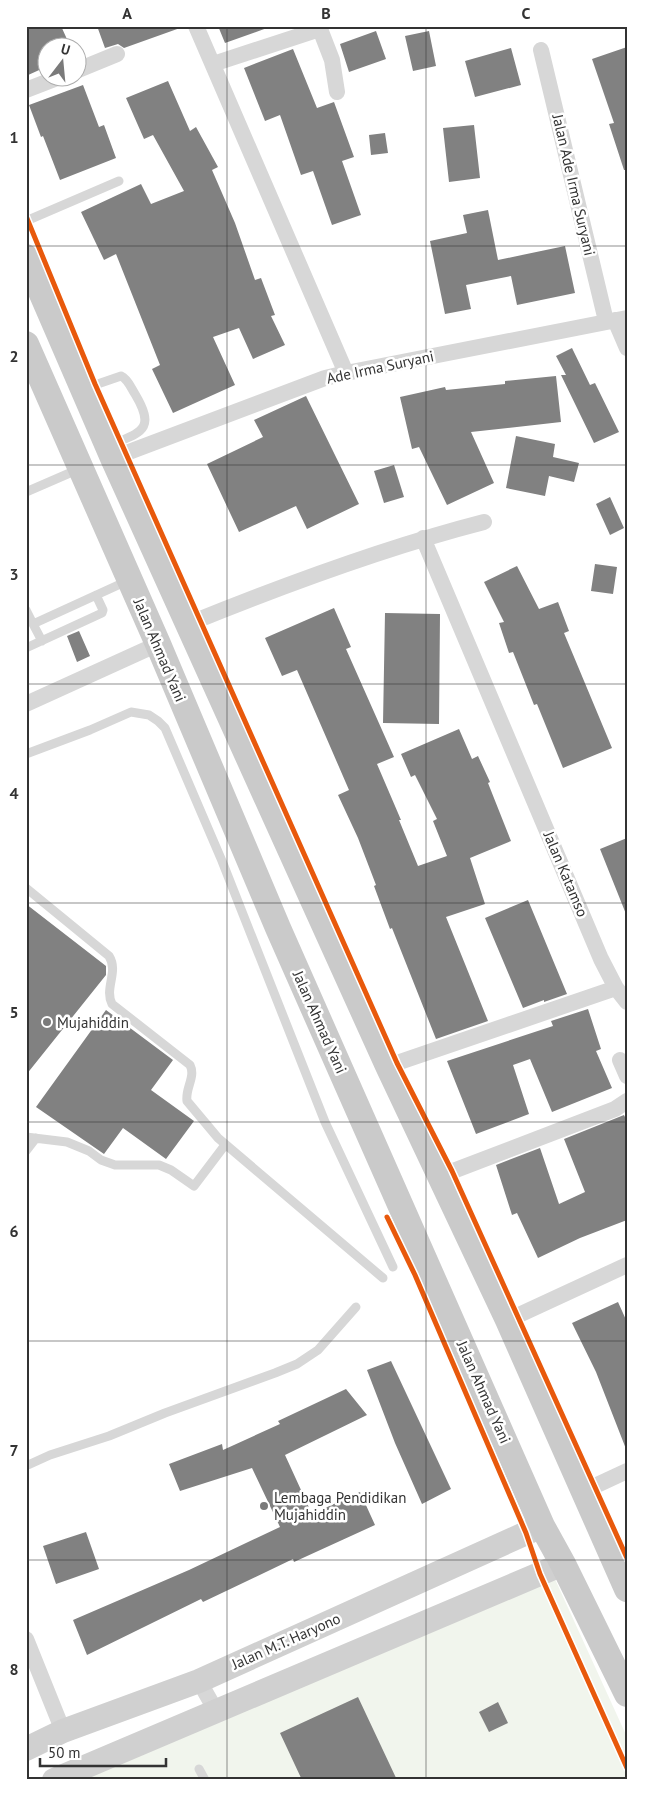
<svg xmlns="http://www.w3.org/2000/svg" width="653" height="1806" font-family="'PT Sans',sans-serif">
  <rect width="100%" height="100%" fill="#fff"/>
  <path fill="#f1f5ed" d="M549,1566L627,1737V1780H83Z"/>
  <path fill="#818181" d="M26,26H61L71,48H48V66L26,76Z
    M97,26H179L180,28L124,48L118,44L105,48Z
    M218,26H267V28L225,43Z
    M376,31L386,59L349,72L340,44Z
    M429,31L436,66L413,71L405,36Z
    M627,47V170H624L609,124L614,123L592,59Z
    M511,48L521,85L475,97L465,61Z
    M293,49L317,108L334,102L354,157L342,161L361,215L332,225L313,171L301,175L280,115L265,121L244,68Z
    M168,81L190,131L196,127L218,167L212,170L235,223L255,280L261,278L275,315L271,316L285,345L253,359L239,328L213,337L235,385L173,413L152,369L160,365L116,254L104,260L81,212L141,184L151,204L184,191L153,135L144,139L126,98Z
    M83,85L99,127L104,125L116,158L60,180L43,136L41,137L29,105Z
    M474,125L480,178L449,182L443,128Z
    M385,133L388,153L371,155L369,135Z
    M488,210L498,260L565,246L575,293L517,305L511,276L466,285L471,309L445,314L430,241L467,233L463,215Z
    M572,348L590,385L595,383L619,432L594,443L561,375H566L556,356Z
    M556,376L561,422L471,432L494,483L447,505L419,447L412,449L400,397L445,387L446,390L505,384V381Z
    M306,396L359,504L307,529L296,506L239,532L207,464L263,437L254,420Z
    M516,436L555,444L553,457L579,463L574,482L549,476L545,496L506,488Z
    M394,465L404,497L384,503L374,471Z
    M610,497L624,528L610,535L596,504Z
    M595,564L617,567L613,594L591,591Z
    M517,566L539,609L558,602L569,631L564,633L612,748L563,768L537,704L534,705L513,652L509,653L499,623L504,622L484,582Z
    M334,608L351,647L346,649L394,757L377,764L401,820H399L418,866L447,856L433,821L437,819L415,775L411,777L401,754L459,729L472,759L478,756L490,782L488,783L511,841L470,858L485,904L446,917L488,1021L436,1039L392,928L390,929L374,886L376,885L358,838L338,795L349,790L297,670L282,676L265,638Z
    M385,613L440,614L439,724L383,723Z
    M79,631L90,656L77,662L67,636Z
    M627,838V914H626L600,849Z
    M528,900L567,994L544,1002V1000L523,1008L485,918Z
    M26,904L106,966V975L26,1075Z
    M588,1009L601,1049L596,1051L612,1088L552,1112L530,1059L513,1065L529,1114L476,1134L447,1061L553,1026L551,1021Z
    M106,1010L173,1060L151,1090L194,1121L166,1159L123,1128L104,1154L36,1107Z
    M624,1115L627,1121V1220L580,1238L538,1258L517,1213L512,1215L496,1165L540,1148L559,1204L585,1192L564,1139Z
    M618,1302L627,1322L626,1449L596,1372L572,1323Z
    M391,1361L451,1489L422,1504L395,1443L367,1370Z
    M346,1389L367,1415L285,1455L312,1514L360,1492L375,1525L294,1562L293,1559L203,1602L201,1599L87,1655L73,1620L189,1570L280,1527L252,1468L180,1491L169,1464L222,1444L223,1450L280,1424L278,1421Z
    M86,1532L99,1569L56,1584L43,1546Z
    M358,1697L397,1780H302L280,1733Z
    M498,1702L508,1723L489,1732L479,1712Z"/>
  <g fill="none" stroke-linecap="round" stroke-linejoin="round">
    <path stroke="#d6d6d6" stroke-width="3" stroke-dasharray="2.5 2.5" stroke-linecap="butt" d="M547,1590L627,1768"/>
    <path stroke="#d7d7d7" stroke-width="9" d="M26,221L119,181
      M86,388L121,376C128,379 131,388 135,394C157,431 140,432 109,446
      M26,492L79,469
      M26,610L33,624L127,581
      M33,624L42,641
      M26,648L102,613L103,610L96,595
      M26,754L90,730L131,712L149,715L158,721L165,728L222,861L325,1122L393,1267
      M26,888L109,956C119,972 104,988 112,1004L190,1065C196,1077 185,1088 187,1101L218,1138L383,1278
      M26,1137L67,1142L89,1151L101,1160L115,1165H159L171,1170L194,1186L225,1145
      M26,1151L36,1138
      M28,1465L50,1455L109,1436L165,1413L275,1373L297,1364L318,1350L356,1307
      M199,1769L205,1780"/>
    <path stroke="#d7d7d7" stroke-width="16" d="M196,26L346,373
      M541,50L606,321
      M213,64L320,29L332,60L337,92
      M78,70L117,54
      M26,90L57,78
      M615,320L627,348
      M113,458L325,378L346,373L627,318
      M188,624C284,585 383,548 484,522
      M26,704L158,644
      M616,988L627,1002
      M620,1060L627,1076
      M388,1066L616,988L601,959L423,538
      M440,1176L615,1109L627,1101
      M508,1320L627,1265
      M584,1491L627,1471
      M26,1639L63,1731
      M199,1681L216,1711"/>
    <path stroke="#d0d0d0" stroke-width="24" d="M26,1749L63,1731L199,1681L542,1526
      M54,1780L563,1564"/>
    <path stroke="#cacaca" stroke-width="26" d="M26,257L113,458L388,1066L508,1320L627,1589
      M26,344L158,644L278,928L542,1526L563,1564L627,1694"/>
    <defs>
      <path id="cycleway" d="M26,216L95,384L397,1063L452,1171L627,1558
        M387,1217L415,1275L526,1533L540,1574L627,1768"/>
    </defs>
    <use href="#cycleway" stroke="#fff" stroke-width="8"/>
    <use href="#cycleway" stroke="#e8590c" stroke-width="5"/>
  </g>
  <path fill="none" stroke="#333" stroke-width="1" stroke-opacity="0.55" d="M227,26V1780M426,26V1780M26,246H627M26,465H627M26,684H627M26,903H627M26,1122H627M26,1341H627M26,1560H627"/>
  <g fill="#7a7a7a" stroke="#fff" stroke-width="2">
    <circle cx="47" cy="1022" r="5"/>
    <circle cx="264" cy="1506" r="5"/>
  </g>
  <g text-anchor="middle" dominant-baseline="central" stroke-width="5" stroke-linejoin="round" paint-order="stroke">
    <g font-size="15" fill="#333" stroke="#fff">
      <text transform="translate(574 185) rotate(77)">Jalan Ade Irma Suryani</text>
      <text transform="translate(380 367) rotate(-12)">Ade Irma Suryani</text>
      <text transform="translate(160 650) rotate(67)">Jalan Ahmad Yani</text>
      <text transform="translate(566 874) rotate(67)">Jalan Katamso</text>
      <text transform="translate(320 1022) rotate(66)">Jalan Ahmad Yani</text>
      <text transform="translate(484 1392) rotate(66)">Jalan Ahmad Yani</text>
      <text transform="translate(286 1641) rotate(-24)">Jalan M.T. Haryono</text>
    </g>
    <g font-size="15" fill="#333" stroke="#fff" text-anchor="start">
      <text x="57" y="1022">Mujahiddin</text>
      <text x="274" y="1497">Lembaga Pendidikan<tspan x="274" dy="17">Mujahiddin</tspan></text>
    </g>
  </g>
  <rect width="653" height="1806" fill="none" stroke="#ffffff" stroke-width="55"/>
  <g transform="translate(62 62) rotate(16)"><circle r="24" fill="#ffffff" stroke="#adadad"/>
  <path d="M0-4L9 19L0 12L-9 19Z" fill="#7a7a7a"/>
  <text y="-8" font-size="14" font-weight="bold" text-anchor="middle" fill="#333333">U</text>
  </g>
  <path d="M40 1758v8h126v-8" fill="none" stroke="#333333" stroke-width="2.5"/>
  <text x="48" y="1758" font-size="15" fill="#333333" stroke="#ffffff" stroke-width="4" paint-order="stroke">50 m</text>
  <rect x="28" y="28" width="598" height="1750" fill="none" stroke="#333" stroke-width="2"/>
  <g font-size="16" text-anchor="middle" font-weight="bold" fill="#333">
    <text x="127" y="19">A</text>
    <text x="326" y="19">B</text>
    <text x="526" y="19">C</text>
    <text x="14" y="143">1</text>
    <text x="14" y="362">2</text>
    <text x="14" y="580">3</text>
    <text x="14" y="799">4</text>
    <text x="14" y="1018">5</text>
    <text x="14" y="1237">6</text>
    <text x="14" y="1456">7</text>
    <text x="14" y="1675">8</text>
  </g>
</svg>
